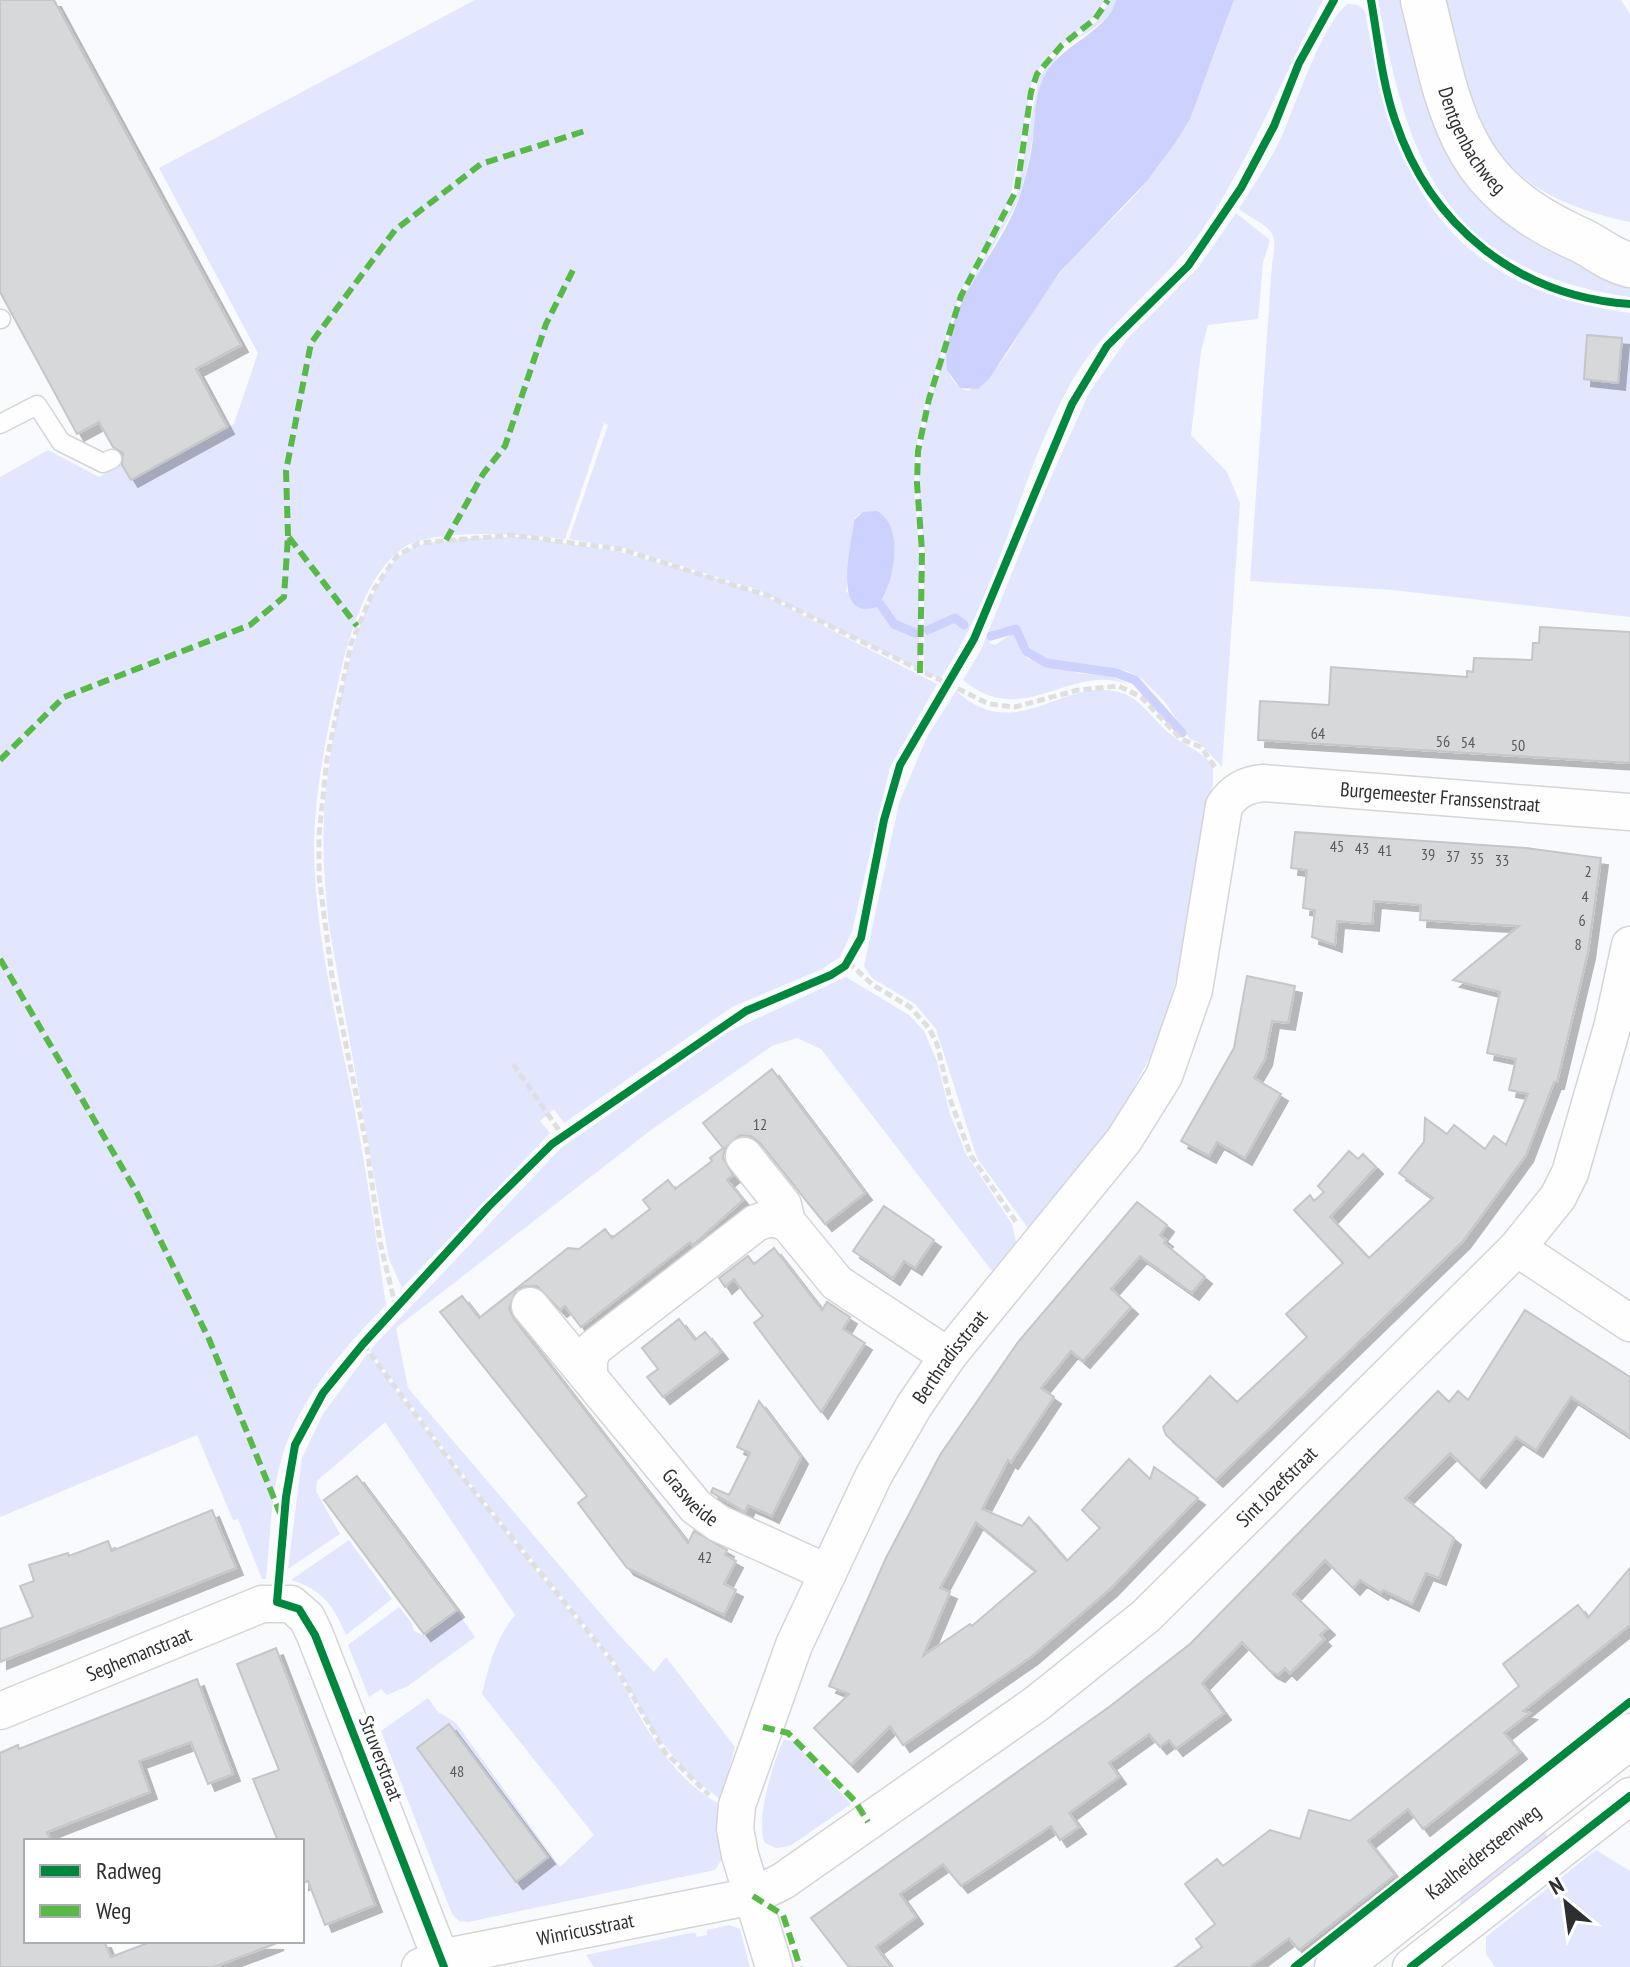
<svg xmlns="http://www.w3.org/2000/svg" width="1630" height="1967" font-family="'PT Sans Narrow',sans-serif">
  <defs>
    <filter id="shadow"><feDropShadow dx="7" dy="7" stdDeviation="0" flood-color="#0004"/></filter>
  </defs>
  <rect width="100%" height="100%" fill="#f9fafd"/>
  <path fill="#e2e6fe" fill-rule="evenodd" d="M475,0H1105L1090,21L1046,58L1032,80L1010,199L960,293L925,404L916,449L914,488L919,547V669L756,589L624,548L569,539L608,425L604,423L565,539C531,534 431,528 403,548C367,574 351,630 341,670C328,727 315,786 314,844C314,930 336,1017 353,1101C366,1169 376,1237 386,1305C340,1352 295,1402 279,1468C270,1504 270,1543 266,1579H262L238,1519L233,1520L197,1435L0,1517V477L48,450L99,477L123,463L132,479L234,424L258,353L159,168ZM877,511C905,528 894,578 881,602L893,619L915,630L914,636L894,628L879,606L846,592L854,519L859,514Z
    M1110,0H1116C1108,31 1066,36 1053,64C1033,105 1034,157 1018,199C1005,235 905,371 968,391C1008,369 1019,327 1045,292C1075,250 1116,220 1148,180C1191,127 1211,64 1234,0H1323C1282,77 1252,157 1202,230C1163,285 1106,322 1072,381C1018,475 1002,589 940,679L924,672V552L919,490L921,449L928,408L964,295L1016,198L1039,78L1052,59L1096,22Z
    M1378,0H1404L1463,177C1509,238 1557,262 1630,277V297C1445,270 1409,166 1378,0Z
    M1441,0H1621L1630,14V222C1486,191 1478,127 1441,0Z
    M1348,4L1358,5L1365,11C1394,182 1444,287 1630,313V617L1393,590L1250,581L1272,264C1280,226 1268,230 1239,209C1253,186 1269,163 1281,138C1295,108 1323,21 1348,4Z
    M1236,213L1270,240L1263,263L1258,319L1208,325L1201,351L1191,435L1227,472L1240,503L1222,767L1200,743L1190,739L1165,702L1141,678L1127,671L1048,660L1032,650L1016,627L997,629L989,643L995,645L1013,633L1028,659L1079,673L1113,677L1131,686C1072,659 1025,732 963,680L981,650L1044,493L1089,393L1127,339L1198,268Z
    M522,537L616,551L715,578L769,598L937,684L890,767L852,931L840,957L822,969L732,1007L564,1123L554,1109L540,1121L550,1133L402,1288L389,1259L329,926C325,889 322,854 324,817C327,757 353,581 408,550C433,536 492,538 522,537Z
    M956,691C1018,747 1064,674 1122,693C1141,699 1154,721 1169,733C1184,746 1200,749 1213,766V785L1203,816L1184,951L1159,1040L1116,1121L1028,1228L977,1158L936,1029L915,1004L872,978L864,966L899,803L927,737Z
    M846,977L909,1015L924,1031L937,1061L950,1114L966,1154L1012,1224L1016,1242L992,1271L821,1049L797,1038L772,1046L651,1130L396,1328L408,1388L617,1633L654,1672L666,1657L735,1747L721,1800L688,1774L652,1730L615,1662L471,1484L370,1350L561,1148L728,1032Z
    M368,1353C445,1458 527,1559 609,1661C619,1673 626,1690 633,1704C653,1742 680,1783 719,1804L718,1831L722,1859L715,1870L468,1922L459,1921L452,1914L381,1731L428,1698L438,1712L456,1723L560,1867L594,1835L482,1694C489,1665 496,1638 515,1615L385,1422L317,1481L316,1491L340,1534L288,1569L302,1458L323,1414Z
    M349,1540L392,1599L346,1635C334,1606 322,1589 291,1580Z
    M399,1607L411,1622L414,1631L424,1636L457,1611L475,1637L408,1686L387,1695L381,1689L369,1697L348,1645Z
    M784,1740L793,1741L851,1804L790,1846L776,1848L765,1843C754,1824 774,1758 784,1740Z
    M1544,1831L1552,1842L1463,1909L1459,1898Z
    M1596,1850L1630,1871V1967H1495L1486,1954V1937Z
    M729,1925L740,1929L750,1967H594L586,1955L695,1932L697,1937L707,1935V1930Z"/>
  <path fill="#ccd1fd" d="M1116,0H1234L1190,119L1175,143L1148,180L1059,273L989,379L978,389L960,388L947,370C940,307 1001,253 1019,198C1025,179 1031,158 1033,138C1036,115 1034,94 1046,73C1062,44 1108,32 1116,0Z
    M877,511C906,526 894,586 877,607C830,622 852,545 854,520L863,512Z"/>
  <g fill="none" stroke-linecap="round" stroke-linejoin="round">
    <path stroke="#ccd1fd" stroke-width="9" d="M880,604L894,624L915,633
      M928,630L955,618L964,625
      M991,636L1016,629L1026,651L1046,663L1116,673L1135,680L1182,733"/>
  </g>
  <path fill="#d7d8d9" stroke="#c4c6c7" stroke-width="2" fill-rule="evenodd" filter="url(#shadow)" d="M0,0H54L241,345L196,369L227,427L131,480L122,465L123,453L113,447L99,422L77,434L0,292Z
    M1587,335L1622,338L1618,383L1584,379Z
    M1540,627L1630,632V763L1258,740L1260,701L1329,705L1331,667L1467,677V671L1473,672L1474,658L1532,660L1533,643H1539Z
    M1295,832L1526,848L1601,858L1588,952L1557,1082H1554L1526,1155L1463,1241L1216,1480L1166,1435L1163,1427L1210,1376L1237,1402L1307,1337L1286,1314L1343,1263L1294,1210L1310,1195L1314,1201L1324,1192L1318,1186L1349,1151L1358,1159L1363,1154L1376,1167L1330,1217L1369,1258L1433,1198L1399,1173L1424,1142L1425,1118L1447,1134L1454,1125L1485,1149L1494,1136L1506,1145L1528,1094L1509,1090L1516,1059L1487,1053L1500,992L1453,980L1519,926L1420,920L1421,905L1374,901L1372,924L1337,921L1335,945L1312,937L1315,910L1303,908L1307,870L1291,868Z
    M1247,976L1295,986L1288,1023L1272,1021L1265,1059L1254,1078L1281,1094L1245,1158L1217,1142L1209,1156L1181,1141L1234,1048Z
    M772,1069L865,1193L825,1224L760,1143L751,1136L740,1135L725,1148L723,1158L733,1175L727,1180L743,1200L693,1245L690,1242L581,1327L565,1306L560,1310L537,1286H526L516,1290L509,1309L514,1319L688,1543L694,1531L727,1550L725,1555L736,1561L724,1584L736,1590L724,1615L627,1568L578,1503L587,1496L440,1312L462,1296L479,1318L568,1248L579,1249L605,1229L612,1238L650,1209L643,1200L668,1180L675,1189L712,1161L710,1158L723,1148L703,1123Z
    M1137,1202L1167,1225L1160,1235L1166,1240L1164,1243L1205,1277L1192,1293L1140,1256L1111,1289L1131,1307L1083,1361L1071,1351L1041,1388L1054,1397L1011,1462L1008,1460L982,1509L1022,1526L1029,1517L1067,1561L1100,1528L1082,1510L1129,1459L1150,1479L1154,1467L1198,1498L1110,1589L1031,1657L903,1745L890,1726L851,1765L814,1728L849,1694L829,1686L886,1558L940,1455L1018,1342ZM976,1522L1036,1571L972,1626L970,1624L923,1656L950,1592L940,1588Z
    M884,1206L934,1240L915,1268L904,1261L893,1278L853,1251Z
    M774,1248L822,1310L827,1302L850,1317L843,1329L865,1343L821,1412L754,1323L763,1316L748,1298L734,1279L725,1287L719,1278L748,1256L754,1264Z
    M1525,1310L1630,1377V1436L1571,1397L1536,1450L1516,1437L1479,1481L1450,1453L1405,1498L1454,1538L1439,1578L1426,1573L1412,1604L1383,1590L1381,1593L1360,1580L1353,1588L1325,1560L1293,1594L1328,1628L1320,1635L1324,1639L1290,1673L1285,1668L1278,1675L1270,1671L1242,1642L1202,1683L1224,1713L1176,1749L1169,1740L1160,1747L1149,1734L1109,1763L1119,1777L1069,1813L1079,1827L1060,1840L1051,1826L961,1886L943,1864L900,1894L916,1917L876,1947L891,1967H849L811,1918L1109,1707L1190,1644L1438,1391L1449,1402L1458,1391L1468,1400Z
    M679,1319L695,1340L705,1332L721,1352L663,1397L647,1377L658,1369L642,1348Z
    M759,1401L801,1457L772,1516L748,1505L745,1512L711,1492L713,1488L729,1495L750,1453L737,1447Z
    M357,1476L457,1610L424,1634L324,1500Z
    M212,1510L236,1568L0,1662V1629L33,1617L20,1586L34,1581L29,1565L68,1553L69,1556L108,1541L112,1551Z
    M1630,1568V1625L1523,1711L1530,1713L1504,1733L1520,1752L1423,1829L1408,1809L1368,1841L1395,1875L1299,1950L1289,1938L1250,1967H1175L1202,1947L1196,1939L1215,1924L1185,1884L1217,1859L1223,1866L1270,1830L1300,1839L1309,1810L1350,1821L1519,1686L1503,1664L1578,1605L1588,1618Z
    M276,1648L375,1905L325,1925L308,1881L302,1883V1841H278L253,1779L279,1770L237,1664Z
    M197,1679L233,1774L208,1784L191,1742L139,1761L150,1792L47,1832L51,1841H26V1941H104L111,1957L153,1941L277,1943L214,1967H0V1753L18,1745L19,1749Z
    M449,1724L548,1857L516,1882L417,1748Z"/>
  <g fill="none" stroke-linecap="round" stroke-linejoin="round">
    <defs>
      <path id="lane" d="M0,319H1
        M0,424L37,405L61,442L103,463L112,459"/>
      <g id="street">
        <path d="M744,1156L783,1205L787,1222L837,1283L948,1356"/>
        <path d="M1517,1248L1630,1323"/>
        <path id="s1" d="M530,1306L696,1507L718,1523L828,1573"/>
        <path d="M589,1374V1359L594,1348L756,1223L770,1218L787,1222"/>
        <path id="s2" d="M0,1711L262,1604H291L307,1618L315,1635L444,1967"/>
        <path id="s3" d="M420,1967L441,1958L753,1896L783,1881L1036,1704L1146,1616L1517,1248L1558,1197L1570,1173L1613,1024L1630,945"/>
        <path id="s4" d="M774,1967L740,1855L735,1829L737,1805L794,1645L874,1475L914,1406L948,1356L1124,1140L1164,1076L1194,990L1224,806C1234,791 1245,785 1263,783L1630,812"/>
        <path d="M1411,1967L1630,1796"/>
      </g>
      <g id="secondary">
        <path id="s5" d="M1423,0C1451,115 1458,184 1576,238C1596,246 1608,260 1630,265"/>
        <path id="s6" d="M1337,1967L1630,1736"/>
      </g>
    </defs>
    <use href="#lane" stroke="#d5d5d7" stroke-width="21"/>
    <use href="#street" stroke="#d5d5d7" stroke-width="39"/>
    <use href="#secondary" stroke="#d5d5d7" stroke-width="47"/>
    <path stroke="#dfdfdf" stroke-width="5" stroke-dasharray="8 4" stroke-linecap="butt" d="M848,962L873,985L910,1007L929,1028L937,1044L950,1099L971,1156L1016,1222
      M513,1064L563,1136
      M396,1308L380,1242L367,1148L332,976L319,876V835L327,759L351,644L374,589L397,556L419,543L511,535L620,549L769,596L989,704L1015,707L1078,690L1119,686L1141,697L1181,739L1201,747L1217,770
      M363,1344L460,1474L613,1662L665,1752L709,1795"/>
    <use href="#lane" stroke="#fefeff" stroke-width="18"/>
    <use href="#street" stroke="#fefeff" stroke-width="36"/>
    <use href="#secondary" stroke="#fefeff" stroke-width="44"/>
    <path stroke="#58b947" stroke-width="6" stroke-dasharray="12 6" stroke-linecap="butt" d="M288,536L286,471L311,343L395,230L481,164L588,130
      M446,540L483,474L505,446L546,324L574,268
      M920,673L922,551L917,484L918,451L929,399L961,296L1017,189L1031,92L1037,74L1062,45L1095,19L1108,0
      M0,760L64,697L250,625L284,597L288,536L357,626
      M0,959L137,1193L209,1339L280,1513
      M763,1727L788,1733L855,1801L868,1822
      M753,1896L783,1915L800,1967"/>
    <defs>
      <path id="cycleway" d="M1371,0C1378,40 1382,82 1395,120C1430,226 1519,297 1630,304
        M444,1967L315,1635L299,1609L277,1602L286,1497L295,1445L323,1393L363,1344L489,1206L552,1144L746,1011L831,975L845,966L861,938L884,820L900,765L974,639L1072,404L1107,346L1188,266L1241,188L1274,126L1299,63L1334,0
        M1295,1967L1630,1702
        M1411,1967L1630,1796"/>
    </defs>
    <use href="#cycleway" stroke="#fff" stroke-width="13"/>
    <use href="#cycleway" stroke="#00873e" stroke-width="8"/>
  </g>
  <g text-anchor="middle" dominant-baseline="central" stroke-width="6" stroke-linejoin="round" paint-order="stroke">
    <g font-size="16" fill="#58595b">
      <text x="1318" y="733">64</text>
      <text x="1443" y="741">56</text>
      <text x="1468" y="742">54</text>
      <text x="1518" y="745">50</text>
      <text x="1337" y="846">45</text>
      <text x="1362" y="848">43</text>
      <text x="1385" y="850">41</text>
      <text x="1428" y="854">39</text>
      <text x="1453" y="856">37</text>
      <text x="1477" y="858">35</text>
      <text x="1502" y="860">33</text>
      <text x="1588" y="871">2</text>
      <text x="1585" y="896">4</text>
      <text x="1582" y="920">6</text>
      <text x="1578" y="944">8</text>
      <text x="760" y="1124">12</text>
      <text x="705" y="1557">42</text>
      <text x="457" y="1771">48</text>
    </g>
    <g font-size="20" fill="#2e2f31" stroke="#fff">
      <text stroke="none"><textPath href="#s5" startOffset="150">Dentgenbachweg</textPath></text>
      <text stroke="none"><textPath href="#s4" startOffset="1522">Burgemeester Franssenstraat</textPath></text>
      <text stroke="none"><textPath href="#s4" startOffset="666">Berthradisstraat</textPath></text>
      <text stroke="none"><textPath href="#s3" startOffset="1008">Sint Jozefstraat</textPath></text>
      <text stroke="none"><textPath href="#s1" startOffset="250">Grasweide</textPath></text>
      <text stroke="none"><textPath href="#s2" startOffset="150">Seghemanstraat</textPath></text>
      <text transform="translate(381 1758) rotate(69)">Struverstraat</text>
      <text stroke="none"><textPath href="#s6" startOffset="186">Kaalheidersteenweg</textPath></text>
      <text stroke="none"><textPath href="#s3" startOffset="170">Winricusstraat</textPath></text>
    </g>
  </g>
  <rect x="24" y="1839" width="280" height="104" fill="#ffffff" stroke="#abacad" stroke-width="2"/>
  <rect x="40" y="1865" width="40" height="12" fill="#00873e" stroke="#abacad" stroke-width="2"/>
  <text x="96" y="1879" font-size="24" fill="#2e2f31">Radweg</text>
  <rect x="40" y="1905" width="40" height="12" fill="#58b947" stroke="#abacad" stroke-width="2"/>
  <text x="96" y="1919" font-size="24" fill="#2e2f31">Weg</text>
  <g transform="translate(1566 1903) rotate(331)" stroke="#ffffff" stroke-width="6" paint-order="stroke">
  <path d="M0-6L14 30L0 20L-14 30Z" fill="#2e2f31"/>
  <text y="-12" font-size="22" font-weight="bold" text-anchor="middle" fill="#2e2f31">N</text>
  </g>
</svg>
